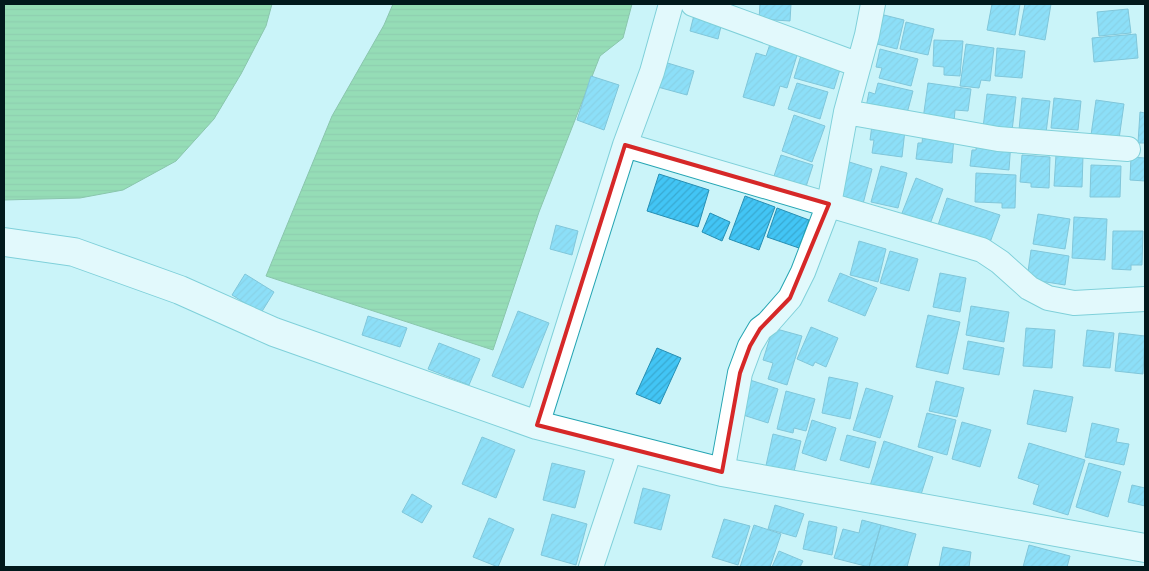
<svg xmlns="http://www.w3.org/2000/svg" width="1149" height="571" font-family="Overpass,sans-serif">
  <defs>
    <pattern id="water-rules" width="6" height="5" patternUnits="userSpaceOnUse" patternTransform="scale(1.25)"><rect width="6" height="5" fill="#54c065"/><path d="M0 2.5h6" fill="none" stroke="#47a457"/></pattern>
    <pattern id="building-hatch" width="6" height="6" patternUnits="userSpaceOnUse" patternTransform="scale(1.25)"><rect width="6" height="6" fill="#42c5f5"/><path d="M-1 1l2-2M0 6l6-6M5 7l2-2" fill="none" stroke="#38a9d1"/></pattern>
  </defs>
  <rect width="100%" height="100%" fill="#cbf4f9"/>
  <path fill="url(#water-rules)" stroke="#3b8e4f" d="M4,4H272L266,26L241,74L214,119L176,161L123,190L80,198L4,200Z
    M393,4H632L623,38L600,56L539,212L493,350L266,276L332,116L384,25Z"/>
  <path fill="url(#building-hatch)" stroke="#268fb3" d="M760,4H791L790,21L759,19Z
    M992,4H1020L1015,35L987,30Z
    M1025,4H1051L1045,40L1019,35Z
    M1128,9L1131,33L1099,36L1097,12Z
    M695,11L723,18L718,39L690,31Z
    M876,13L904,20L897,49L869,42Z
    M906,22L934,29L928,55L900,49Z
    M1136,34L1138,58L1094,62L1092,38Z
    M934,40L963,41L960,76L944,75V67L933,66Z
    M770,44L798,52L787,88L780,86L774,106L743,97L756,53L766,56Z
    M966,44L994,48L990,81L981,80L979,88L960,86Z
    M997,48L1025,51L1022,78L995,76Z
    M880,49L918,59L911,86L879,78L882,68L876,67Z
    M802,52L842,63L834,89L794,78Z
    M661,61L694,71L687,95L654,86Z
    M591,76L619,85L604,130L577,120Z
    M797,83L828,92L820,119L788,109Z
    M878,83L913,91L906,117L866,107L869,92L875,94Z
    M928,83L971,89L968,111L955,110L954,123L923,119Z
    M987,94L1016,97L1012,131L983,128Z
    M1022,98L1050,101L1046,133L1019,130Z
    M1054,98L1081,101L1078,130L1051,128Z
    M1096,100L1124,104L1119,139L1091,135Z
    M1140,112L1145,113V143H1138Z
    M794,115L825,126L812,162L782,151Z
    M872,125L905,130L902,157L872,153L874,140H870Z
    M923,133L954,136L952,163L916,159L918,143H922Z
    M977,138L1011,141L1009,170L970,166L972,150H976Z
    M781,155L813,165L804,193L772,182Z
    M1022,155L1050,157L1049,188L1031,187V183L1020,182Z
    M1056,155L1083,156L1082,187L1054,186Z
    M1131,157L1145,158V181L1130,180Z
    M846,161L872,169L863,204L836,196Z
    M1091,165L1121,166L1120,197H1090Z
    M881,166L907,173L898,208L871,202Z
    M976,173L1016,175L1015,208H1002V203L975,202Z
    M659,174L709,190L698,227L647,211Z
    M916,178L943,189L930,224L902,213Z
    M745,196L775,207L759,250L729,239Z
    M947,198L1000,215L988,248L936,231Z
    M777,208L809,220L799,248L767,237Z
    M710,213L730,222L722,241L702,232Z
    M1038,214L1070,219L1065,249L1033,244Z
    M1074,217L1107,219L1105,260L1072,258Z
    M556,225L578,231L572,255L550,249Z
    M1113,231H1143L1142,265H1131V270L1112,269Z
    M859,241L886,249L878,282L850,275Z
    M1031,250L1069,256L1065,285L1027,279Z
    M890,251L918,259L909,291L880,283Z
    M840,273L877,288L865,316L828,301Z
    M940,273L966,278L960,312L933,307Z
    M245,274L274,292L261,313L232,295Z
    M971,306L1009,312L1004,342L966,335Z
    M518,311L549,323L523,388L492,376Z
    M928,315L960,322L948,374L916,367Z
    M368,316L407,328L400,347L362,335Z
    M811,327L838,338L826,367L815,362L813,366L797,359Z
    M773,328L802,336L787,385L768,379L773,363L763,360Z
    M1026,328L1055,330L1052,368L1023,366Z
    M1087,330L1114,333L1110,368L1083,366Z
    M1119,333L1145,336L1143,374L1115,371Z
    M968,341L1004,348L999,375L963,369Z
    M439,343L480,359L469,385L428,369Z
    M657,348L681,358L660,404L636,394Z
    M829,377L858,383L850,419L822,413Z
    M750,380L778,389L768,423L740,414Z
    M936,381L964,388L957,417L929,411Z
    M866,388L893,396L880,438L853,430Z
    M1034,390L1073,397L1066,432L1027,424Z
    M786,391L815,399L806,431L794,428L793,433L777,429Z
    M927,413L956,420L947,455L918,447Z
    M812,420L836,428L826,461L802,453Z
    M962,422L991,430L980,467L952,459Z
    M1092,423L1119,429L1116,442L1129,444L1124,465L1085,457Z
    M773,434L801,441L793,476L765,470Z
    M847,435L876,442L869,468L840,460Z
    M482,437L515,450L496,498L462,484Z
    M884,441L933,457L918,504L869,489Z
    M1029,443L1085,460L1068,515L1033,504L1039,485L1018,478Z
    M552,463L585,471L575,508L543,500Z
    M1089,463L1121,472L1108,517L1076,507Z
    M1132,485L1145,488V506L1128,502Z
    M643,488L670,495L661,530L634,523Z
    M412,494L432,506L422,523L402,512Z
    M775,505L804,514L796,537L768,529Z
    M552,514L587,524L576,565L541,555Z
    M489,518L514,529L498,567L473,557Z
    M724,519L750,526L738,565L712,557Z
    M862,520L881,525L869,567L834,558L843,529L859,533Z
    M809,521L837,527L832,555L803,549Z
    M754,525L781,534L770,567H740Z
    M881,525L916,534L907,567H869Z
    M1029,545L1070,556L1067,567H1023Z
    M943,547L971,552L969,567H939Z
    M779,551L803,561L800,567H772Z"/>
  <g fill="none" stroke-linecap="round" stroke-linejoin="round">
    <defs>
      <path id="street" d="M693,4L859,65
        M846,112L998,139L1128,149
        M625,145L982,250L1000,262L1029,288L1048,298L1074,303L1145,299
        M537,425L625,145L652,72L671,4
        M722,472L740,373L750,346L760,329L768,323L790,298L803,272L829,204L846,112L867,35L873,4
        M591,567L630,450"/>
      <path id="secondary" d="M4,242L74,252L180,290L274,332L537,425L722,472L1145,548"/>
    </defs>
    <use href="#street" stroke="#25a5b3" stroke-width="26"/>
    <use href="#secondary" stroke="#25a5b3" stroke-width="30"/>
    <use href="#street" stroke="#fff" stroke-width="24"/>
    <use href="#secondary" stroke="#fff" stroke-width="28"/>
  </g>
  <path d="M0 0H1149V571H0ZM625,145L829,204L790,298L760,329L750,346L740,373L722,472L537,425Z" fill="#cbf4f9" fill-opacity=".55" fill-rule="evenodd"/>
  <path fill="none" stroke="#d62828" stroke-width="4" stroke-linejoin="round" d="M625,145L829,204L790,298L760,329L750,346L740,373L722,472L537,425Z"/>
  <rect width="1149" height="571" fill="none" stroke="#01191c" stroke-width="10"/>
</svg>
